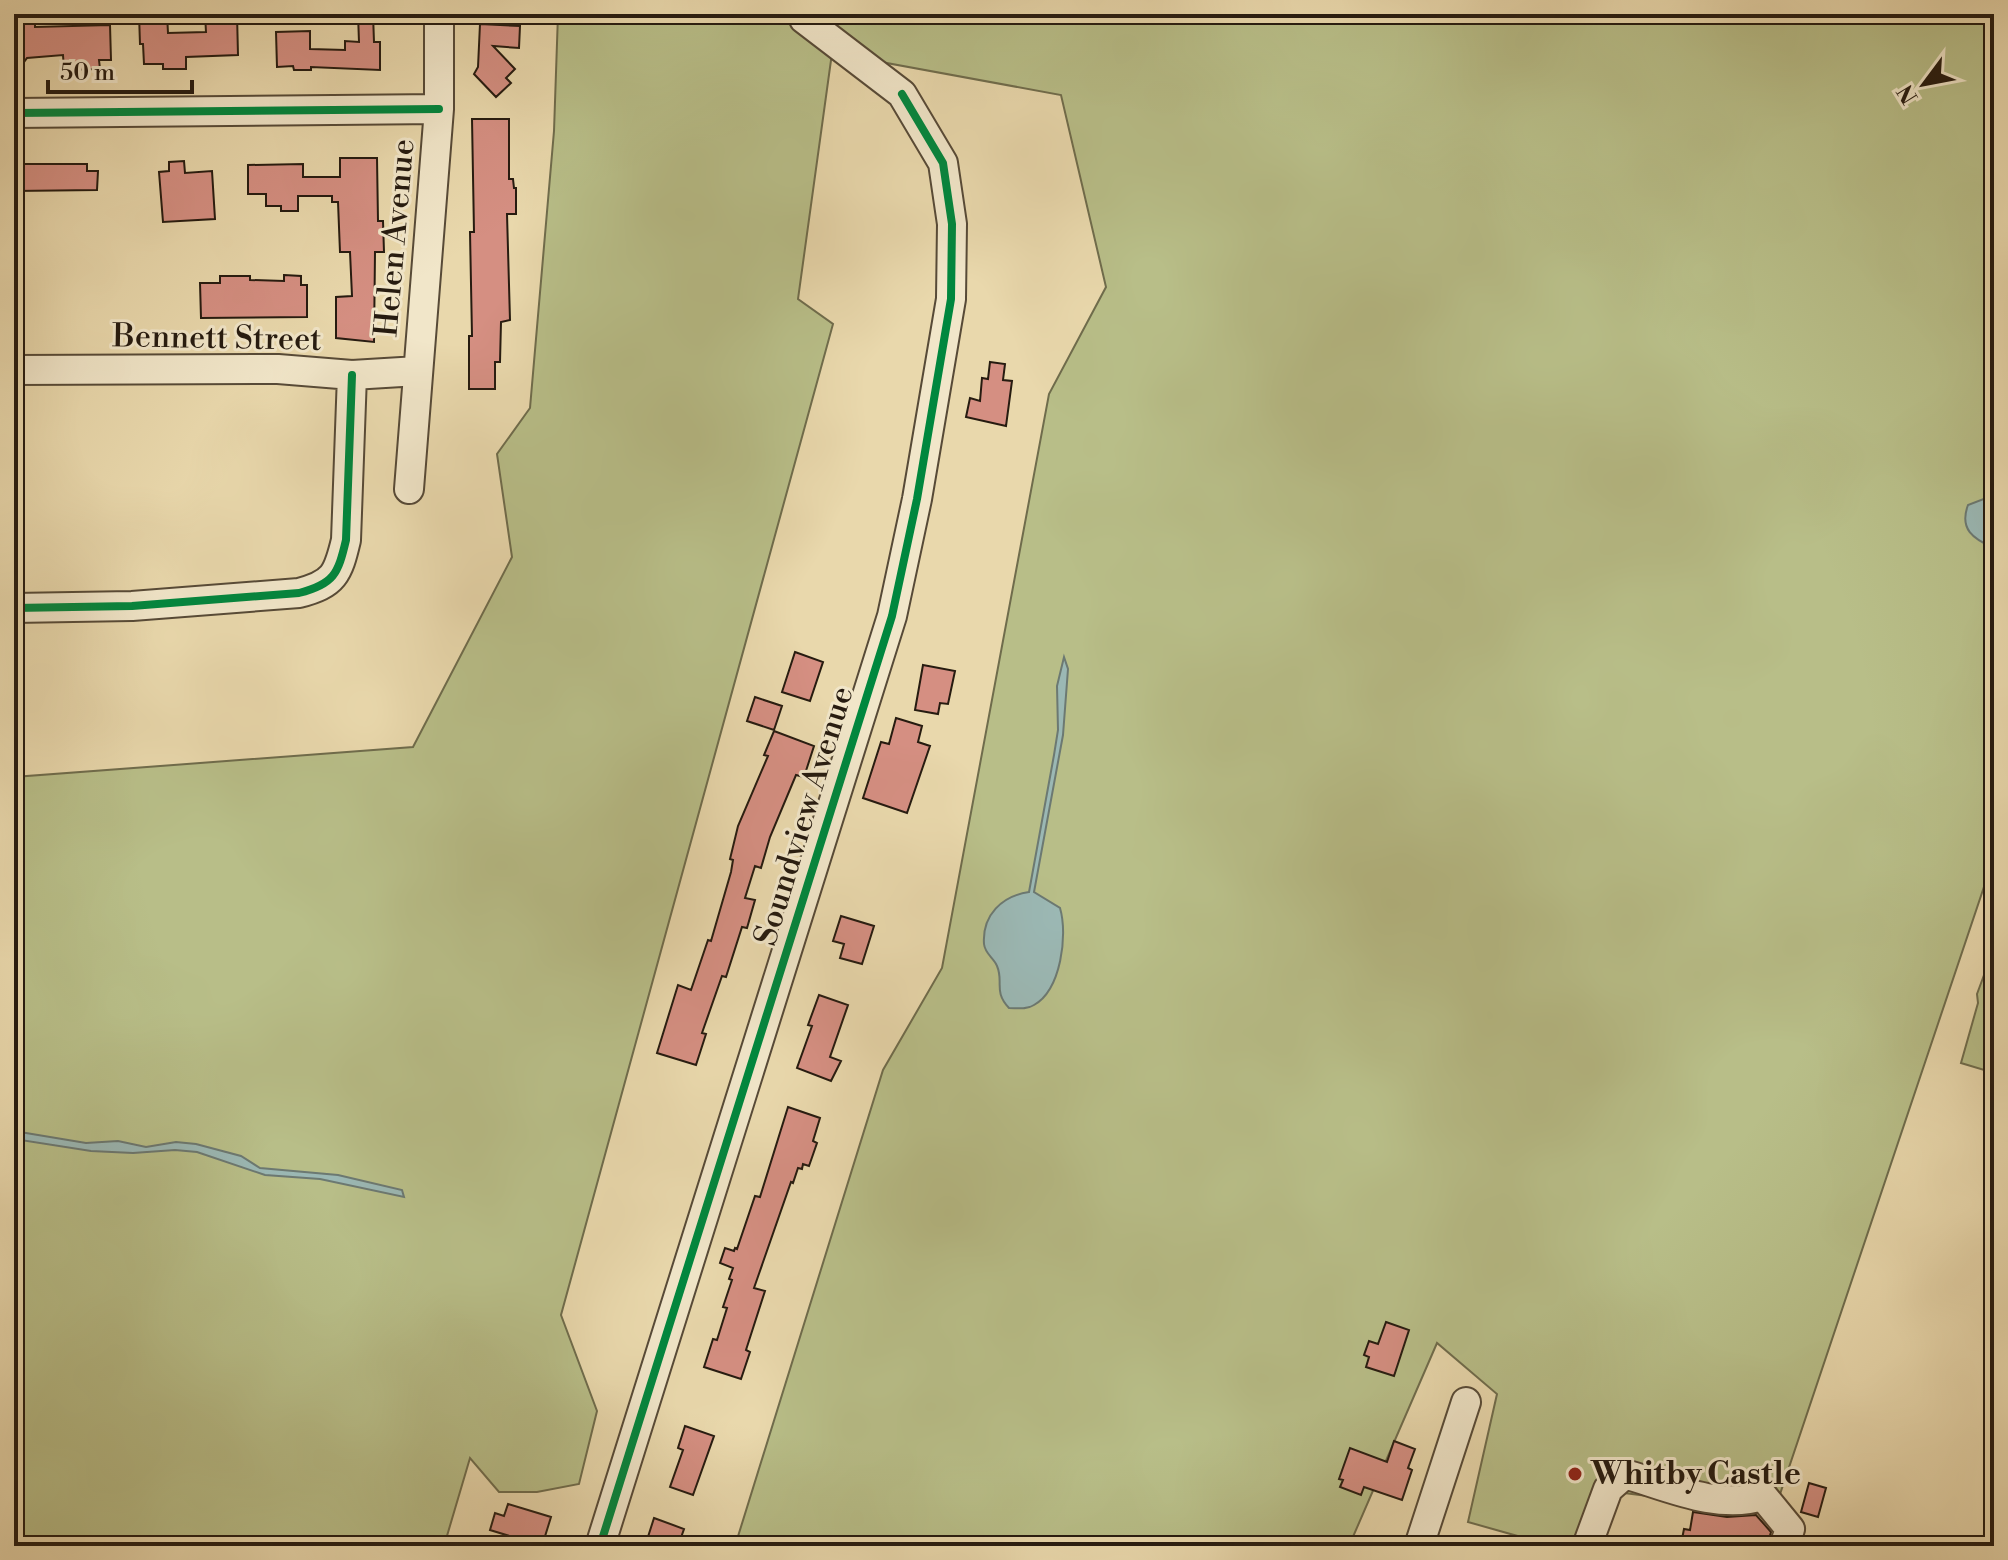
<svg xmlns="http://www.w3.org/2000/svg" width="2008" height="1560" font-family="'Libre Bodoni',serif">
  <rect width="100%" height="100%" fill="#e9d8ac"/>
  <filter id="stains"><feTurbulence type="fractalNoise" baseFrequency=".0025" numOctaves="4"/><feColorMatrix values="0 0 0 0 .2 0 0 0 0 .09 0 0 0 0 .02 0 0 0 .5 -.17"/></filter>
  <radialGradient id="worn" r=".72"><stop offset=".6" stop-color="#630" stop-opacity="0"/><stop offset="1" stop-color="#630" stop-opacity=".3"/></radialGradient>
  <path fill="#b8be88" stroke="#6f6c4c" stroke-width="2" d="M558,14H1994V857L1774,1512L1624,1493L1570,1546H1553L1468,1522L1497,1394L1437,1343L1349,1546H735L883,1070L942,968L1049,394L1106,287L1061,95L832,53L798,299L833,324L561,1315L597,1411L579,1484L537,1492H499L470,1458L444,1546H14V777L413,747L512,557L497,454L530,408L554,131Z
    M1994,948V1073L1961,1063L1978,1003L1977,994Z"/>
  <path fill="#9bb8b4" stroke="#6c7972" stroke-width="2" d="M1994,484V548C1973,539 1959,529 1968,505L1989,497Z
    M1064,657L1068,669L1063,735L1034,892L1060,908C1068,935 1061,990 1034,1005C1026,1010 1017,1008 1009,1008C993,991 1004,982 997,966C994,958 985,954 984,944C982,915 1002,896 1029,892L1054,755L1058,730L1057,686Z
    M14,1131L86,1143L118,1141L146,1147L176,1142L196,1144L241,1156L260,1168L338,1175L402,1190L404,1197L320,1179L265,1175L197,1152L175,1150L133,1153L91,1151L14,1139Z"/>
  <path fill="#d58f82" stroke="#261b10" stroke-width="2" d="M14,14H30L31,23L35,22V27L110,25L111,60H99L100,69L64,70L63,55L27,58L14,76Z
    M139,14H167L168,33L206,32L205,14H237L238,55L186,57V69H163V64H144L143,44H140Z
    M358,14H373L374,42H380V70L311,67V70H294L293,66L277,67L276,32L310,31V49L345,50V41L359,42Z
    M480,24L520,26L519,48L493,46L515,69L506,78L511,83L496,97L474,74L478,67Z
    M472,119H509V179H513L514,188H516V214H507L510,320L501,322L500,362H495V389H469V336H472L470,232H474Z
    M340,158H377L378,221H383L384,252H375L374,342L336,338V297L352,296L350,252H340L338,202H332V196H298V211H281V206H266V194H248V165L303,164V177H340Z
    M184,161L185,173L212,171L215,219L163,222L159,172L169,171V162Z
    M14,164H87V171H98L97,190L14,191Z
    M284,275L301,276V285H307V317L201,318L200,283H220V276H250V280L284,281Z
    M990,362L1005,364L1003,380L1012,381L1006,426L966,417L970,398L980,401L982,378L988,379Z
    M795,652L823,662L810,701L782,692Z
    M923,665L955,671L948,704L940,703L938,714L915,710Z
    M755,697L782,706L774,730L747,721Z
    M896,718L922,726L918,742L930,746L907,813L863,798L881,742L889,744Z
    M774,731L814,746L804,777L796,775L770,837L761,868L755,866L745,898L755,900L747,928L742,927L726,977L722,976L702,1033L706,1034L696,1065L657,1053L678,985L691,990L708,940L711,941L731,872L733,860L730,859L738,826L768,756L764,755Z
    M841,916L874,926L862,964L840,958L844,944L833,941Z
    M819,995L848,1005L830,1057L841,1061L831,1081L797,1068L812,1026L808,1025Z
    M788,1107L820,1118L813,1141L817,1143L809,1166L803,1164L802,1169L798,1168L793,1183L791,1182L754,1288L765,1291L746,1350L750,1352L741,1379L704,1367L713,1339L717,1340L727,1308L723,1307L732,1280L729,1279L733,1268L720,1263L725,1248L734,1251L735,1248L737,1249L755,1196L760,1197Z
    M1386,1322L1409,1330L1394,1376L1366,1367L1369,1357L1364,1355L1369,1341L1378,1344Z
    M685,1426L714,1436L693,1495L670,1487L683,1450L678,1448Z
    M1394,1441L1415,1449L1408,1468L1412,1470L1402,1500L1364,1487L1361,1495L1340,1487L1343,1480L1339,1479L1350,1448L1387,1462Z
    M1809,1483L1826,1488L1818,1517L1801,1512Z
    M508,1504L551,1517L542,1546L490,1530L495,1513L504,1516Z
    M1693,1512L1727,1517L1756,1515L1771,1532L1767,1546L1681,1544L1684,1529L1690,1530Z
    M654,1518L684,1529L678,1546H647L649,1541L647,1540Z"/>
  <g fill="none" stroke-linecap="round" stroke-linejoin="round">
    <defs>
      <path id="minor" d="M14,113L439,109
        M14,370L278,369L352,375L418,371
        M409,489L439,109V14
        M14,608L132,606L299,593C334,584 338,574 346,540L352,375
        M600,1546L892,616L917,499L951,299L952,224L943,163L902,94L804,19L803,14
        M1419,1546L1466,1402
        M1587,1546L1608,1489L1625,1474C1669,1487 1718,1510 1763,1496L1790,1529L1784,1546"/>
    </defs>
    <use href="#minor" stroke="#574a37" stroke-width="32"/>
    <use href="#minor" stroke="#f1e6c9" stroke-width="28"/>
    <defs>
      <path id="cycleway" d="M14,113L439,109
        M14,608L132,606L299,593C334,584 338,574 346,540L352,375
        M600,1546L892,616L917,499L951,299L952,224L943,163L902,94"/>
    </defs>
    <use href="#cycleway" stroke="#f1e6c9" stroke-width="13"/>
    <use href="#cycleway" stroke="#00873e" stroke-width="8"/>
  </g>
  <circle fill="#8f2418" stroke="#f1e6c9" stroke-width="3" cx="1575" cy="1474" r="8"/>
  <g text-anchor="middle" dominant-baseline="central" stroke-width="6" stroke-linejoin="round" paint-order="stroke">
    <g font-size="32" fill="#261b10" stroke="#f1e6c9">
      <text transform="translate(395 238) rotate(-85)">Helen Avenue</text>
      <text transform="translate(217 338) rotate(1)">Bennett Street</text>
      <text transform="translate(804 816) rotate(-73)">Soundview Avenue</text>
    </g>
    <g font-size="32" font-weight="bold" fill="#261b10" stroke="#f1e6c9" text-anchor="start">
      <text x="1591" y="1474">Whitby Castle</text>
    </g>
  </g>
  <rect width="2008" height="1560" fill="none" stroke="#e9d8ac" stroke-width="48"/>
  <rect x="16" y="16" width="1976" height="1528" fill="none" stroke="#261b10" stroke-width="4"/>
  <rect x="24" y="24" width="1960" height="1512" fill="none" stroke="#261b10" stroke-width="2"/>
  <g transform="translate(1924 84) rotate(238)" stroke="#f1e6c9" stroke-width="6" paint-order="stroke">
  <path d="M0-6L14 30L0 20L-14 30Z" fill="#261b10"/>
  <text y="-12" font-size="22" font-weight="bold" text-anchor="middle" fill="#261b10">N</text>
  </g>
  <path d="M48 80v12h144v-12" fill="none" stroke="#261b10" stroke-width="4"/>
  <text x="60" y="80" font-size="24" fill="#261b10" stroke="#f1e6c9" stroke-width="6" paint-order="stroke">50 m</text>
  <rect width="100%" height="100%" filter="url(#stains)"/>
  <rect width="100%" height="100%" fill="url(#worn)"/>
</svg>
